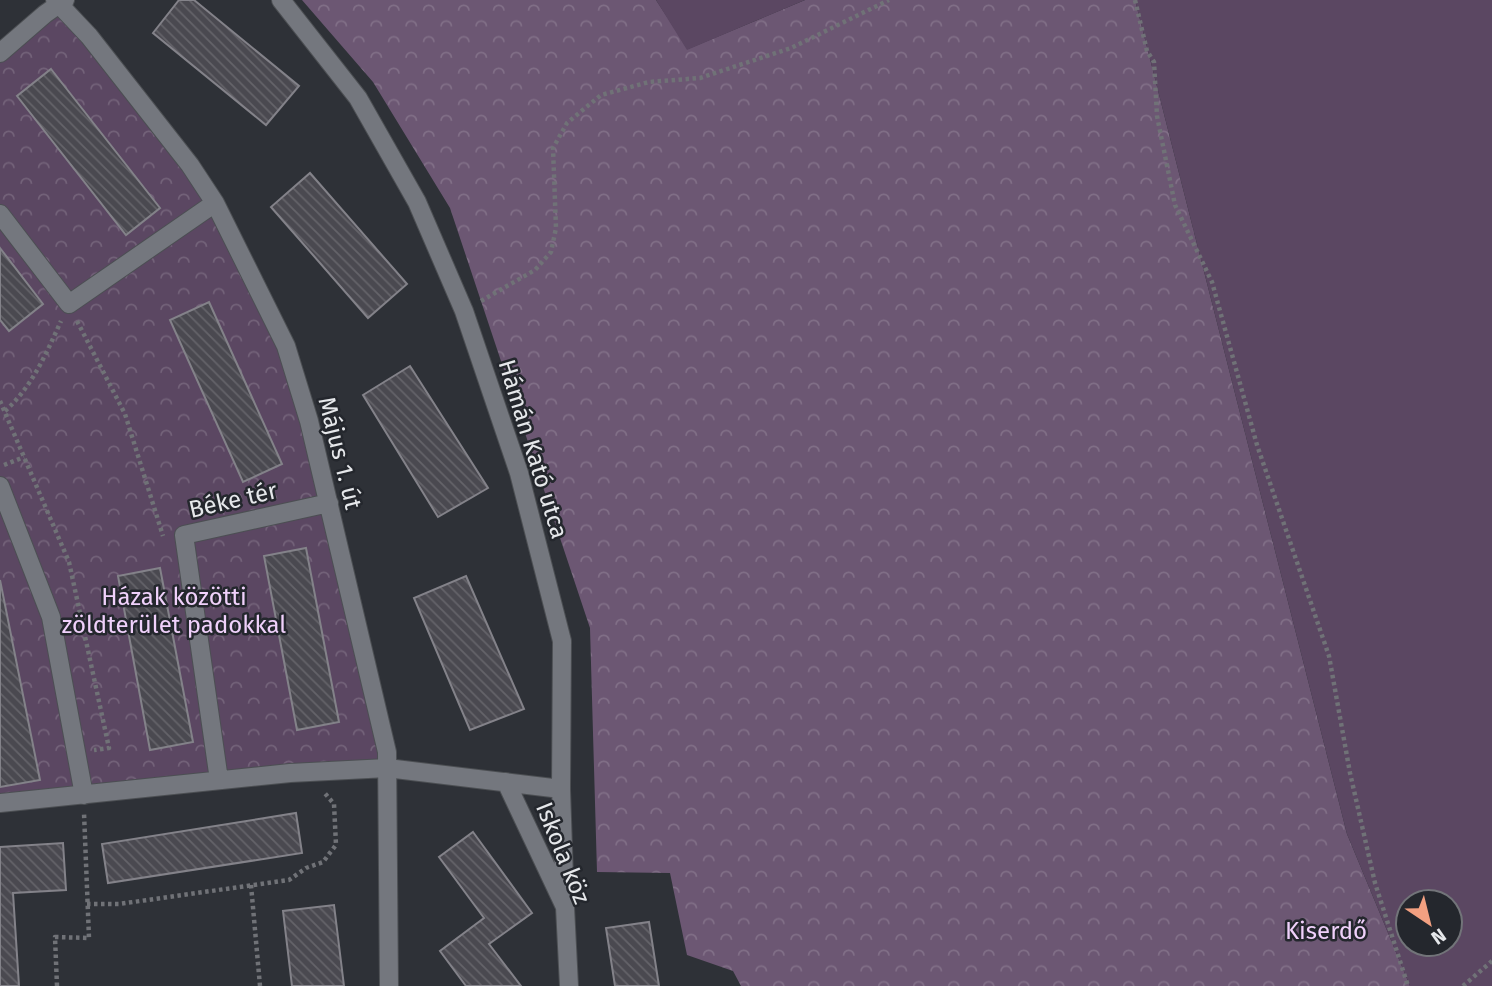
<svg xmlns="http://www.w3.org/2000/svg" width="1492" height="986" font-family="'Fira Sans',sans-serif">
  <defs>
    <pattern id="forest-crowns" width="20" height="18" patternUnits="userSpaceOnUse" patternTransform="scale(1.75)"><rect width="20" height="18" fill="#6c5773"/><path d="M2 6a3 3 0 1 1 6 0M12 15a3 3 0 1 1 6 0" fill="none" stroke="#816f87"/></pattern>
    <pattern id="park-crowns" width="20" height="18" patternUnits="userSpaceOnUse" patternTransform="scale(1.75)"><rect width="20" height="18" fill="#5b4762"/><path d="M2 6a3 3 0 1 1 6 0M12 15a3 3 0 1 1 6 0" fill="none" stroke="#736279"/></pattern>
    <pattern id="building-back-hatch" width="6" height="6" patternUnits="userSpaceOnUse" patternTransform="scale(1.75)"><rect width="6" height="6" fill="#4a4950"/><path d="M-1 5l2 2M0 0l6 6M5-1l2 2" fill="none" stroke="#646369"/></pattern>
  </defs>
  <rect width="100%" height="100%" fill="#2e3137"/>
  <path fill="url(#forest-crowns)" d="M302,0H656L688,49L805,0H1135L1347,834L1410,986H741L733,971L687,955L670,873L597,872L590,628L450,208L373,82Z"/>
  <path fill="url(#park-crowns)" d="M59,4L223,217L297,382L387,768L0,803V57Z"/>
  <path fill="#5b4762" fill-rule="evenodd" d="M656,0H805L687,50Z
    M1135,0H1492V986H1410L1347,834ZM1450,902V944H1408V902Z"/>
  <path fill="url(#building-back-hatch)" stroke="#838289" stroke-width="2" d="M179,0H194L299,86L266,125L153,33Z
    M51,69L160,208L126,235L17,96Z
    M310,173L407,284L368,318L271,207Z
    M0,248L43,304L9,331L0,320Z
    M209,302L282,464L243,482L170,320Z
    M410,366L488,488L438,517L363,395Z
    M306,548L339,722L297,730L264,556Z
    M160,568L193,742L150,750L118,576Z
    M466,576L524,709L470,730L414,598Z
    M0,580L40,780L0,787Z
    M296,813L302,853L108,883L102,844Z
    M473,832L532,913L489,944L521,986H466L440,951L484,918L439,857Z
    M63,843L66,890L13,893L19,986H0V847Z
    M334,905L344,986H292L283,911Z
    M649,922L659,986H615L606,928Z"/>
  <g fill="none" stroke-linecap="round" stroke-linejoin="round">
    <defs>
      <path id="minor" d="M55,0L89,36L190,165L215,203L286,346L309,421L387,752L389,986
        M281,0L358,98L417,202L464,311L519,473L562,641L561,789L565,907
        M0,53L45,14L65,0
        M0,214L69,304L215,203
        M0,486L51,617L84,795
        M219,780L184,535L329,503
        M506,782L565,907L569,986
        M0,803L290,773L387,768L561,789"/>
    </defs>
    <use href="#minor" stroke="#4c4f53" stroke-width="20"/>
    <path stroke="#707277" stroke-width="4.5" stroke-dasharray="3.5 3.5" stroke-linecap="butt" d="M1135,0L1147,51L1154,62L1157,116L1175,205L1212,282L1257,445L1329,656L1350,773L1375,883L1408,986
      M481,301L535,270L551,252L556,228L553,148L567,123L601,95L649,82L700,78L791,48L889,0
      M77,321L125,414L163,536
      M0,401L69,562L109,748L94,750
      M5,411C32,387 46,354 61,321
      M4,465L24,457
      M251,885L260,986
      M87,904H119L289,880L306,868L323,862L336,845L334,804L323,791
      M57,986L55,937L89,938L84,813
      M1463,986L1492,961"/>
    <use href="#minor" stroke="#74777e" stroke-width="18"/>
  </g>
  <g text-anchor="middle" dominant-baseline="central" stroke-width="5" stroke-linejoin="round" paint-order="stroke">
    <g font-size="24" fill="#e6e8eb" stroke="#24272d">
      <text transform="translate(533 449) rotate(73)">Hámán Kató utca</text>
      <text transform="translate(340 453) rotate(76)">Május 1. út</text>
      <text transform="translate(233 500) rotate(-13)">Béke tér</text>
      <text transform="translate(563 853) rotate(68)">Iskola köz</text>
    </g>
    <g font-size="24" fill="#f0d1fb" stroke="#24272d">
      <text x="174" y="597">Házak közötti<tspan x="174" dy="28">zöldterület padokkal</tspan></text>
      <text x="1326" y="931">Kiserdő</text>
    </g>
  </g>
  <g transform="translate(1429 923) rotate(145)"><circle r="33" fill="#24272d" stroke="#727479" stroke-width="2"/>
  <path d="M0-5L12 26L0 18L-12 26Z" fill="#f2a081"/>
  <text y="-10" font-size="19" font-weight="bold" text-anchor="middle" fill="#e6e8eb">N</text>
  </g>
</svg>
